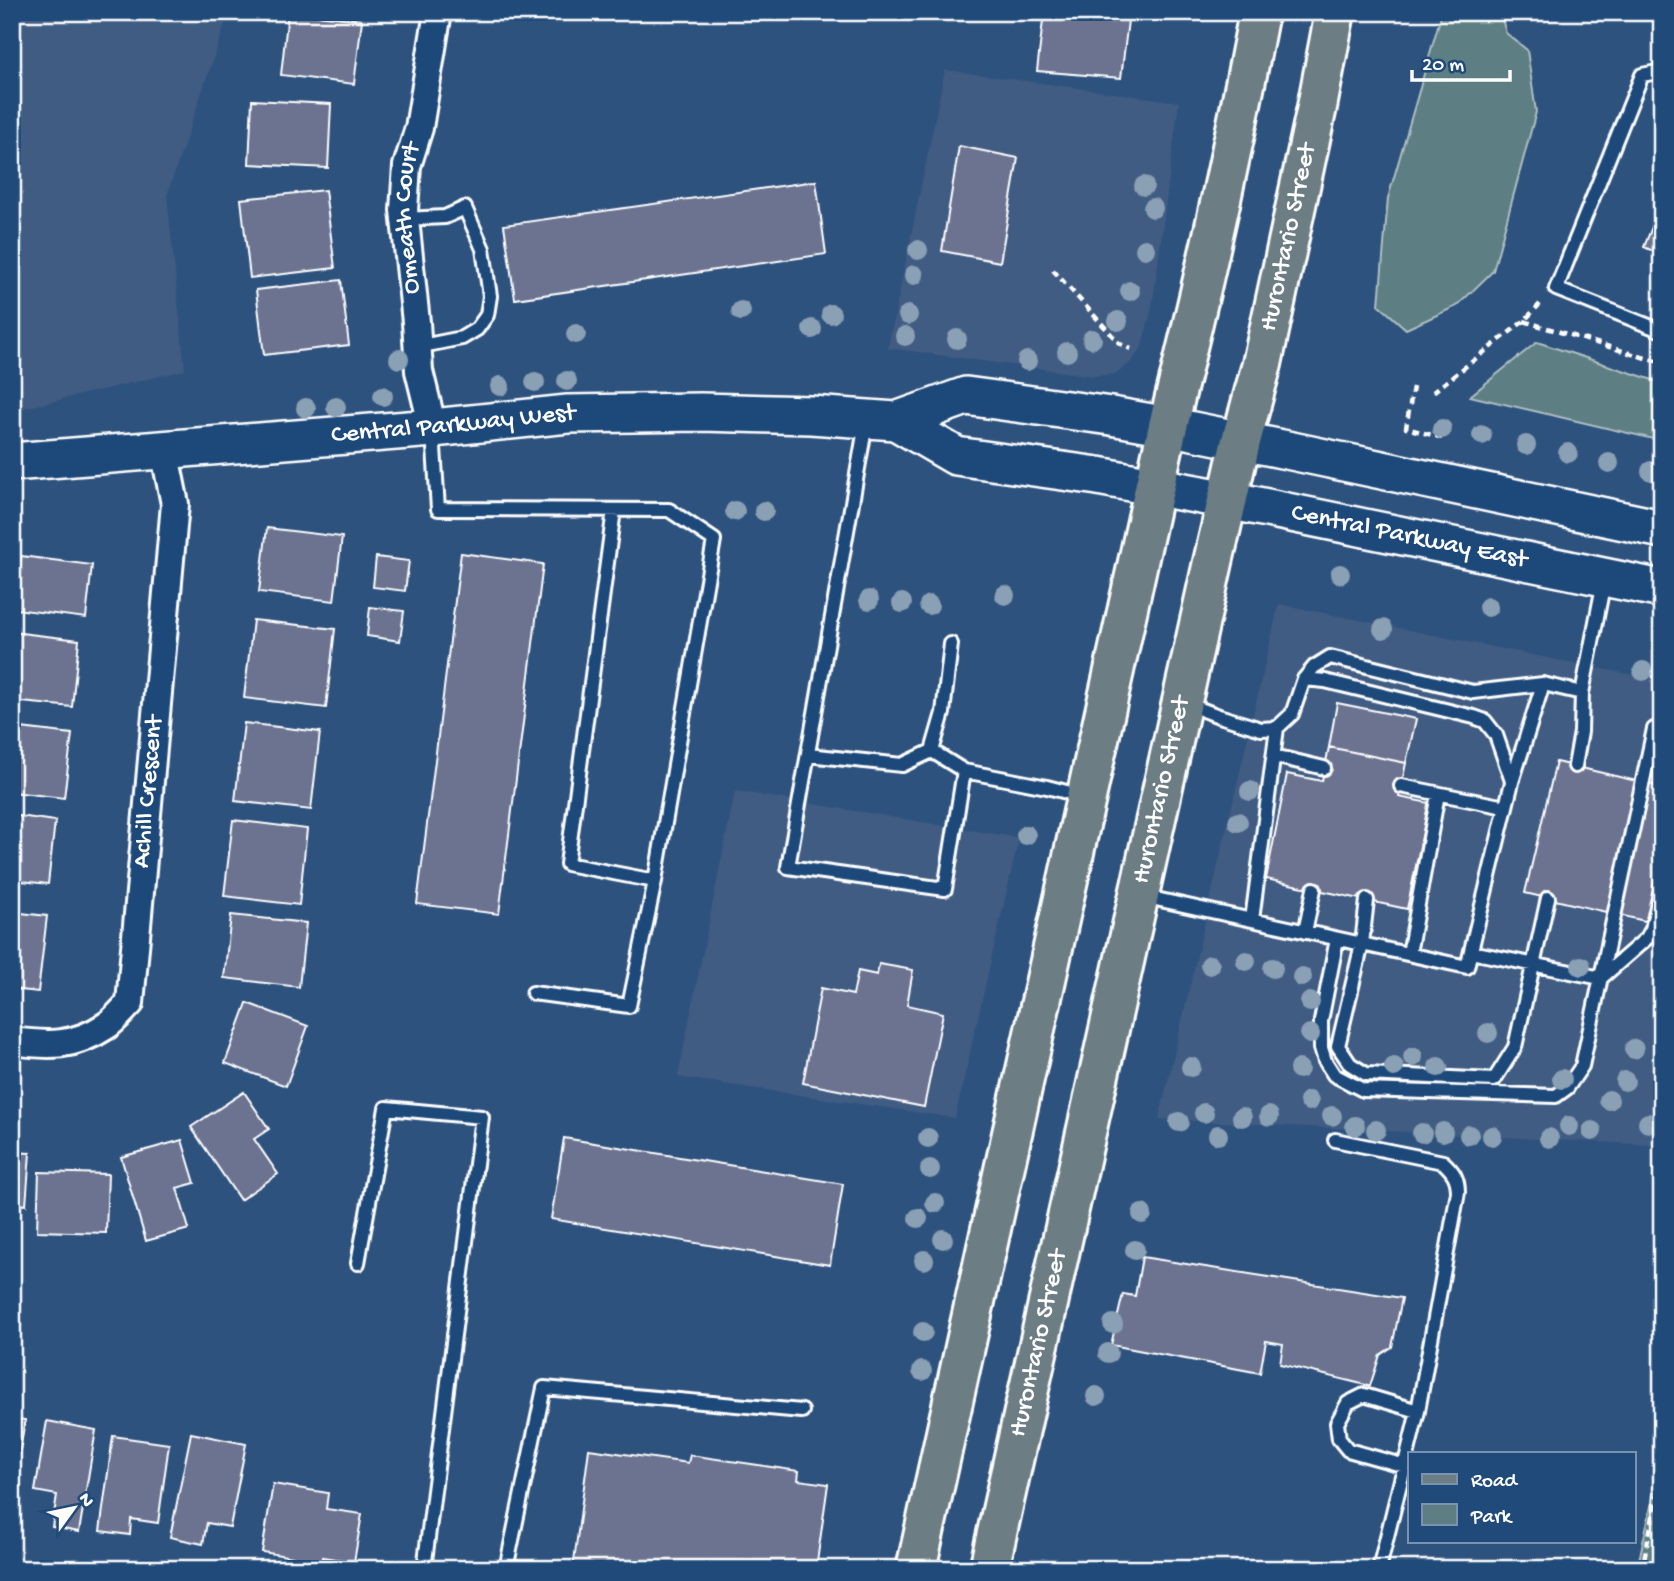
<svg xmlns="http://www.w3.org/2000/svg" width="1674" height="1581" font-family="'Gochi Hand',sans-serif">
  <rect width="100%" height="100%" fill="#2e527e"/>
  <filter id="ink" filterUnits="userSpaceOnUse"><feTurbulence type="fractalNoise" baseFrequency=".0143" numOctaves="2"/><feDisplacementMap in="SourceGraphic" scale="14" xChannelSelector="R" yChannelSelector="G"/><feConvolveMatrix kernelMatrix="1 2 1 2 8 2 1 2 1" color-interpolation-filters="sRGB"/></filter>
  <g filter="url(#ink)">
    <path fill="#415c83" d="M12,12H229L167,195L185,370L12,411Z
      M945,70L1179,102L1152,308L1141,349L1130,363L1116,374L1094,376L888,348Z
      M1279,604L1662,681V1108L1653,1145L1159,1119Z
      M735,791L1019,838L955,1118L678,1077Z"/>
    <path fill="#5d7f84" stroke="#aebfc2" stroke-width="2" d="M1442,12H1500L1506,33L1527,50L1536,112L1493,271L1457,306L1406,329L1379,305L1388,198Z
      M1537,342L1662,383V441L1470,396Z
      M1662,1457V1569H1637Z"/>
    <path fill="#6c7390" stroke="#fff" stroke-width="2" d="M288,12L362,20L354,84L281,75Z
      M1044,12H1129L1121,78L1037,71Z
      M252,100L331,104L328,168L249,164Z
      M959,146L1018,158L1000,262L942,251Z
      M816,181L826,254L515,299L504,225Z
      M325,190L335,268L250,278L241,199Z
      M1662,202V255L1644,247Z
      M341,280L349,345L264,355L256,290Z
      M267,528L342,537L334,601L259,592Z
      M461,553L543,564L499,914L417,904Z
      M21,556L92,565L86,618L15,609Z
      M376,557L409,561L405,591L373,587Z
      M370,607L404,611L400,641L367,636Z
      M253,620L335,629L326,708L244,698Z
      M12,632L79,640L72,707L12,701Z
      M1337,703L1416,719L1406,763L1329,747Z
      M244,723L320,732L311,810L235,801Z
      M12,727L72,734L64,798L12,792Z
      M1329,747L1406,763L1399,797L1429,803L1407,909L1266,879L1287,774L1322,781Z
      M1556,762L1662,787V925L1525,893Z
      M12,815L55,821L48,884L12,880Z
      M233,820L307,829L299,905L224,896Z
      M12,912L47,916L38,992L12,989Z
      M231,915L306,923L299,987L224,978Z
      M879,964L913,970L907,1005L943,1013L924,1107L803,1083L821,988L853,995L858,971L877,975Z
      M247,1003L308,1026L286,1086L225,1063Z
      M244,1092L269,1129L254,1139L278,1174L240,1200L191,1127Z
      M564,1138L843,1184L830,1265L551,1219Z
      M182,1140L195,1183L177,1188L189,1229L146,1241L121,1157Z
      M12,1152L30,1153L26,1205L12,1204Z
      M39,1172L108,1174L106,1233L37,1231Z
      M1142,1257L1402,1298L1392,1347L1380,1355L1370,1386L1280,1364L1283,1344L1266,1341L1260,1373L1111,1345L1123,1294L1135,1296Z
      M12,1418L25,1420L12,1499Z
      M47,1421L96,1430L79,1532L52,1527L57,1495L35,1491Z
      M191,1433L246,1444L230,1527L207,1523L203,1544L170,1537Z
      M113,1436L169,1444L158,1523L131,1519L130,1535L100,1531Z
      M589,1449L688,1463L690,1455L799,1471L798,1480L828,1484L816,1569H573Z
      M273,1484L328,1493L326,1509L362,1514L354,1562L323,1557L321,1569H291L293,1557L262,1552Z"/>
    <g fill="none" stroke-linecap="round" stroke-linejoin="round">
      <defs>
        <path id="lane" d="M1662,71L1642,75L1556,289L1662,331
          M404,219L445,217L465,208L483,249L490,296L487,315L477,329L462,338L417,347
          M866,423L788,867L945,889L964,771L1047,787L1082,796
          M433,432L438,509L669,510L714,540L655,881L629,1006L533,993
          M614,510L567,864L655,881
          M951,644L943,713L932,751L964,771
          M1304,679L1325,681L1474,717L1485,721L1496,735L1512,781
          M1187,704L1219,716L1261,729L1277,728L1292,714L1304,679L1314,667L1330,657L1473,692L1543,684L1582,693
          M808,755L902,765L932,751
          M1274,756L1324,768
          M1575,766L1581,732L1582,693L1604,581
          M1401,786L1505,807
          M1142,896L1467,967L1512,782L1543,684
          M1367,900L1362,944L1338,1046L1350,1064L1366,1074L1494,1080L1515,1047L1548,898
          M1252,920L1277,728
          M1305,932L1314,889
          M1337,939L1321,1021V1048L1325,1061L1334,1075L1363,1090L1556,1096L1567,1088L1582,1066L1654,729
          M1471,952L1601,978L1647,938L1652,929L1662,884
          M1409,954L1438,794
          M1335,1140L1443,1162C1453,1171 1458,1178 1458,1192L1418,1411L1379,1569
          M358,1263L386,1108L482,1117L424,1569
          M1405,1466L1348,1450L1339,1439L1337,1423L1348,1403L1364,1395L1418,1411
          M506,1569L544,1388L802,1411"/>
        <g id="street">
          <path id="s1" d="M433,428L419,371L416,322L404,210L407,166L419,128L438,12"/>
          <path id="s2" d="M12,1041C49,1046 74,1047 106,1026C115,1020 123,1010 130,1003L175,504L164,450"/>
        </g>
        <g id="secondary">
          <path id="s3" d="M896,421L956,456L1098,476L1228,500L1662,589"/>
          <path id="s4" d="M12,462L433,428L568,414L701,412L811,415L896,421L966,396L1111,416L1168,426L1287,450L1662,529"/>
        </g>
        <g id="primary">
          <path d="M916,1569L1168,426C1202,289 1233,151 1259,12"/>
          <path id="s5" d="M989,1569L1213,562L1241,441L1262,364L1317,107L1335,12"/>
        </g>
      </defs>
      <use href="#lane" stroke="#fff" stroke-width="18"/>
      <use href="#street" stroke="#fff" stroke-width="32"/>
      <use href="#secondary" stroke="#fff" stroke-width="42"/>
      <use href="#primary" stroke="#fff" stroke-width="44"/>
      <path stroke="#fff" stroke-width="4.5" stroke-dasharray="7 5" stroke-linecap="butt" d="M1053,270L1120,344L1131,349
        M1524,321L1662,363
        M1413,387L1406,428L1443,438
        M1433,392L1524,321L1540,304
        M1642,1569L1662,1473"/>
      <use href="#lane" stroke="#1f4a7a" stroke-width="12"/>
      <use href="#street" stroke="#1f4a7a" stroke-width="26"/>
      <use href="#secondary" stroke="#1f4a7a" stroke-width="37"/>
      <use href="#primary" stroke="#6d7d84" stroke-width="38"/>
    </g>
    <g fill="#8aa0b4">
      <circle cx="1144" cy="186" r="10"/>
      <circle cx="1153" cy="208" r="10"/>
      <circle cx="1145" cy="249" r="10"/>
      <circle cx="918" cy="250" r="10"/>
      <circle cx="914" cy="275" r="10"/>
      <circle cx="1130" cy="291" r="10"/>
      <circle cx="741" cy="311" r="10"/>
      <circle cx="831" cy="314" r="10"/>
      <circle cx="908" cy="315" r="10"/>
      <circle cx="1118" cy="321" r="10"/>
      <circle cx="812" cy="329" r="10"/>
      <circle cx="576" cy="334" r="10"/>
      <circle cx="905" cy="336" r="10"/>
      <circle cx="957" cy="339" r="10"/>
      <circle cx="1092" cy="339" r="10"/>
      <circle cx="1067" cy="352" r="10"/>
      <circle cx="399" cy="359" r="10"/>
      <circle cx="1027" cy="361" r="10"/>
      <circle cx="567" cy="381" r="10"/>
      <circle cx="535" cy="382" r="10"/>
      <circle cx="500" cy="386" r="10"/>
      <circle cx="383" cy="396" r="10"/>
      <circle cx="336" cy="407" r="10"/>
      <circle cx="306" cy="408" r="10"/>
      <circle cx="1442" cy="429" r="10"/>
      <circle cx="1482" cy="435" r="10"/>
      <circle cx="1526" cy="445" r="10"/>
      <circle cx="1568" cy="453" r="10"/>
      <circle cx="1609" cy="463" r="10"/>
      <circle cx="1651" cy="471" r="10"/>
      <circle cx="735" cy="511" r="10"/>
      <circle cx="764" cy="511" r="10"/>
      <circle cx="1340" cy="574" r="10"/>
      <circle cx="1005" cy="595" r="10"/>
      <circle cx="869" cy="600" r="10"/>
      <circle cx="902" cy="603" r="10"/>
      <circle cx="929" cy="605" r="10"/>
      <circle cx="1488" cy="607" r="10"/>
      <circle cx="1383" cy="629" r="10"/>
      <circle cx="1643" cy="671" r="10"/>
      <circle cx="1250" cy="791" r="10"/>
      <circle cx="1238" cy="822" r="10"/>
      <circle cx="1026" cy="835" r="10"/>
      <circle cx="1246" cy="961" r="10"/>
      <circle cx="1210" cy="965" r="10"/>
      <circle cx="1581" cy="966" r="10"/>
      <circle cx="1273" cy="968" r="10"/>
      <circle cx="1302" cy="977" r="10"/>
      <circle cx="1310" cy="1002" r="10"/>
      <circle cx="1488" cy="1033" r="10"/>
      <circle cx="1310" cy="1034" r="10"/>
      <circle cx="1634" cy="1049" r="10"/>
      <circle cx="1413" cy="1057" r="10"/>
      <circle cx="1191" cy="1067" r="10"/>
      <circle cx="1394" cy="1067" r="10"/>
      <circle cx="1438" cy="1067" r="10"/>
      <circle cx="1299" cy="1069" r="10"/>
      <circle cx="1562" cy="1079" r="10"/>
      <circle cx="1625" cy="1081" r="10"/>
      <circle cx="1609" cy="1100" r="10"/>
      <circle cx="1309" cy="1101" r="10"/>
      <circle cx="1204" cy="1113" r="10"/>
      <circle cx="1269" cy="1116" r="10"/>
      <circle cx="1332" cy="1116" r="10"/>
      <circle cx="1242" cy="1117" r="10"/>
      <circle cx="1179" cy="1122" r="10"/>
      <circle cx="1648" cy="1123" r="10"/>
      <circle cx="1355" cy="1126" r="10"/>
      <circle cx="1569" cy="1126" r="10"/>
      <circle cx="1376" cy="1130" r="10"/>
      <circle cx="1592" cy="1131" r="10"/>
      <circle cx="1443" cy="1132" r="10"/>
      <circle cx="1422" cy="1133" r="10"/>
      <circle cx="1218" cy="1135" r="10"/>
      <circle cx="1469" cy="1135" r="10"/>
      <circle cx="1492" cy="1136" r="10"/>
      <circle cx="928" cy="1138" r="10"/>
      <circle cx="1549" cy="1138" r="10"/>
      <circle cx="930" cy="1169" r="10"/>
      <circle cx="935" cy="1203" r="10"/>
      <circle cx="1142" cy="1214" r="10"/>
      <circle cx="918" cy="1218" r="10"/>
      <circle cx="943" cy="1239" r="10"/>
      <circle cx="1135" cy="1250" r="10"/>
      <circle cx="924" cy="1260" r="10"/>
      <circle cx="1113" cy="1324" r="10"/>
      <circle cx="923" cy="1332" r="10"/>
      <circle cx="1108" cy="1353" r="10"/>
      <circle cx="922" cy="1371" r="10"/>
      <circle cx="1096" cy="1396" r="10"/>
    </g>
  </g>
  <g text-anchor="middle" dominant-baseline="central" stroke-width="5" stroke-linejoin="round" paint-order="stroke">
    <g font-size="26" fill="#fff" stroke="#1f4a7a">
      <text stroke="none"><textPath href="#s1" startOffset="212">Omeath Court</textPath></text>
      <text stroke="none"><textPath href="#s5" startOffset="1365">Hurontario Street</textPath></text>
      <text stroke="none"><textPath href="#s4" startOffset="443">Central Parkway West</textPath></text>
      <text stroke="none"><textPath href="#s3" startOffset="530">Central Parkway East</textPath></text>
      <text stroke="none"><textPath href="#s2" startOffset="343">Achill Crescent</textPath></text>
      <text stroke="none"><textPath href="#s5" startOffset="798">Hurontario Street</textPath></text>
      <text stroke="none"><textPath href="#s5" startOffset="231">Hurontario Street</textPath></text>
    </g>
  </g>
  <rect width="1674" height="1581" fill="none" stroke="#1f4a7a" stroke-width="42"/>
  <rect x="21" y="21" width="1632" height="1539" fill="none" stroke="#fff" stroke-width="2.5" filter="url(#ink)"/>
  <rect x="1408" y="1452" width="228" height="91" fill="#1f4a7a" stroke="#7992af" stroke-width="2"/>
  <rect x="1422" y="1474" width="35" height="10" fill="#6d7d84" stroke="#7992af" stroke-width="2"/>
  <text x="1471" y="1486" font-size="21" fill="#ffffff">Road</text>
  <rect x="1422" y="1504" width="35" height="21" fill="#5d7f84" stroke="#7992af" stroke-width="2"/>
  <text x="1471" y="1522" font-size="21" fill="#ffffff">Park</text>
  <g transform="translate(74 1508) rotate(57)" stroke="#1f4a7a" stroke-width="5" paint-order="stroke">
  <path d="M0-5L12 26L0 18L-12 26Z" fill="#ffffff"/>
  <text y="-10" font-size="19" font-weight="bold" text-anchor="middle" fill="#ffffff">N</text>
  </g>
  <path d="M1412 70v10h98v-10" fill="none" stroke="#ffffff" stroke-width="3.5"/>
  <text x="1422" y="70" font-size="21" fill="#ffffff" stroke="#1f4a7a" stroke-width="5" paint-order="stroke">20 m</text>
</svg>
